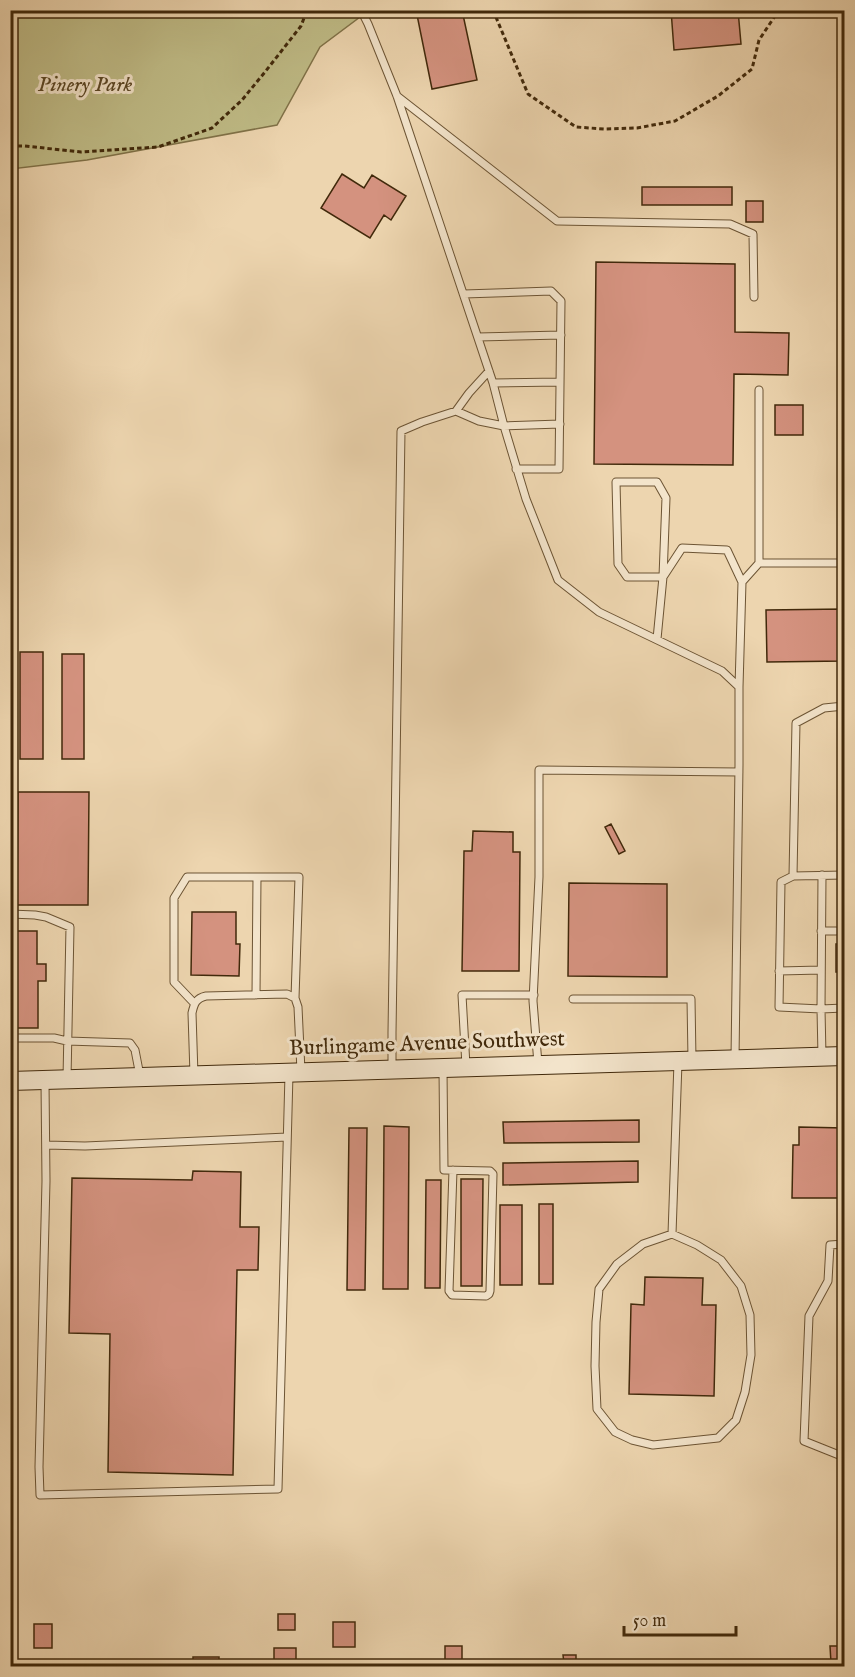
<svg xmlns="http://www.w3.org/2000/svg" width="855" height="1677" font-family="'IM FELL English',serif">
  <rect width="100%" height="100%" fill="#edd5af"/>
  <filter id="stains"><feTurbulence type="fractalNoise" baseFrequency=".00333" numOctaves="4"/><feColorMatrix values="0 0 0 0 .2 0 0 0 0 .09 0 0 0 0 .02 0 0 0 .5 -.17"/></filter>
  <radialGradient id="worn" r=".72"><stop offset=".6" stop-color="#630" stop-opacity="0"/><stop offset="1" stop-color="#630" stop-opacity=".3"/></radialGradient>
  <path fill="#bfbb86" stroke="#807248" stroke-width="1.5" d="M10,11H368L320,47L277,125L87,160L11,169Z"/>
  <path fill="#d4927f" stroke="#41290b" stroke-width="1.5" d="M416,10H462L477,80L432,89Z
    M671,10H738L741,44L674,50Z
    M342,174L364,188L372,175L406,196L391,220L384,215L370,238L321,208Z
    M642,187H732V205H642Z
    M746,201H763V222H746Z
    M596,262L735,264V332L789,333L788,375L734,374L733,465L594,464Z
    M775,405H803V435H775Z
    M844,609V661L767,662L766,610Z
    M20,652H43V759H20Z
    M62,654H84V759H62Z
    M18,792H89L88,905H17Z
    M611,824L625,851L619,854L605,827Z
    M473,831L513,832V852H520L519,971H462L464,851H472Z
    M569,883L667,884V977L568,976Z
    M192,912H236V944H240L239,976L191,975Z
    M10,931H37V964H46V981H38V1028H10Z
    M836,944H844V972H836Z
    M639,1120V1142L504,1143L503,1122Z
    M384,1126L409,1127L408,1289H383Z
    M799,1127L844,1128V1198H792L793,1145H799Z
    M349,1128H367L365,1290H347Z
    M638,1161V1182L503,1185V1163Z
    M193,1171L241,1172L240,1227H259L258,1270H237L233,1475L108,1472L110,1334L69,1333L72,1178L192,1180Z
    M461,1179H483L482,1286H461Z
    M426,1180H441L440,1288H425Z
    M539,1204H553V1284H539Z
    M500,1205H522V1285H500Z
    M645,1277L703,1278L702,1305H716L714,1396L629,1394L631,1304L644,1305Z
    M278,1614H295V1630H278Z
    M333,1622H355V1647H333Z
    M34,1624H52V1648H34Z
    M445,1646H462V1664H445Z
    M830,1646H844V1663H831Z
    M274,1648H296V1663H290V1666H274Z
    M563,1655H576V1666H538V1663H564Z
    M193,1657H219V1666H193Z"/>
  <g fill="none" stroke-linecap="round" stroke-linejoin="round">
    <defs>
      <path id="lane" d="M361,10L368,24L397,96L493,383L504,426L526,499L558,580L599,612L722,671L739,687V765L735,1059
        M397,96L557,221L730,224L753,234L754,297
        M464,294L551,291L561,301L559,469H516
        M478,337L561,335
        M493,383L560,382
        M759,390V563H844
        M456,411L469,393L489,371
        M616,482H657L666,498L663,577H627L618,564Z
        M657,639L663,577L682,548L727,550L742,582
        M739,687L742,582L759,563
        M822,875L821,1009L844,1008
        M793,876L796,723L824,708L844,706
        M10,914L35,915L46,917L70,927L67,1079
        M821,931H836
        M779,971L821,970
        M256,995L257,877
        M573,999H691L692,1059
        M194,1003L174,982V898L187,877H299L295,998
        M10,1038H54L67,1041L130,1043L135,1050L140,1076
        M822,1056L821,1009L779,1007L781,882L793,876L844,875
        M538,1064L533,1001L539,877V770L739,772
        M466,1066L462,995H534
        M392,1068V1033L401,431L422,422L456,411L479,421L504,426L560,424
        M443,1069L444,1170L490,1171L493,1174L490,1291L489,1294L486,1296L452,1295L449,1291L453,1170
        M194,1075L192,1013C194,1004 196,998 206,996L287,994L295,998L298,1007L301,1071
        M45,1082L46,1181L39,1467L40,1495L278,1489L289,1074
        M46,1145L85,1146L287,1137
        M672,1234L697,1245L721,1260L741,1286L750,1315L751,1355L745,1392L736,1420L718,1438L653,1445L632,1440L615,1432L597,1409L595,1366L596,1322L599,1289L617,1264L643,1244L672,1234L678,1062
        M844,1244L830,1245L828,1281L809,1316L804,1441L839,1455L844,1453"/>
      <path id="secondary" d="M10,1081L844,1056"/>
    </defs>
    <use href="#lane" stroke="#6c5434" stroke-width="9"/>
    <use href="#secondary" stroke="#41290b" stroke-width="20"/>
    <path stroke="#41290b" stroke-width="3" stroke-dasharray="4.5 3" stroke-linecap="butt" d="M493,10L528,94L576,127L604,129L637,128L675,121L718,96L752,69L759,40L779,10
      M10,146H25L81,152L158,147L212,128L242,100L265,72L301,26L307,10"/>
    <use href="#lane" stroke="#f3e4cb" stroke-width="7"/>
    <use href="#secondary" stroke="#f3e4cb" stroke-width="18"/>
  </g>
  <g text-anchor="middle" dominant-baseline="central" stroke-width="6" stroke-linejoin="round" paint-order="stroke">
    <g font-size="22" font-style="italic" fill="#5a4624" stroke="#f3e4cb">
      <text x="85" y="85">Pinery Park</text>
    </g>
    <g font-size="22" fill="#41290b" stroke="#f3e4cb">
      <text transform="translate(427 1044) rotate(-2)">Burlingame Avenue Southwest</text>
    </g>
  </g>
  <rect width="855" height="1677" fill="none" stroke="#edd5af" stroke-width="36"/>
  <rect x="12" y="12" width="831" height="1653" fill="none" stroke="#41290b" stroke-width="3"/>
  <rect x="18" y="18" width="819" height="1641" fill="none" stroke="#41290b" stroke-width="1.5"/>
  <path d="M624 1626v9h112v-9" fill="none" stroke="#41290b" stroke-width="3"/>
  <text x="633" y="1626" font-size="18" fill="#41290b" stroke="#f3e4cb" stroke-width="4.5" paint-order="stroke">50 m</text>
  <rect width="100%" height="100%" filter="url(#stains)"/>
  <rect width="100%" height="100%" fill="url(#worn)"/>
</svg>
